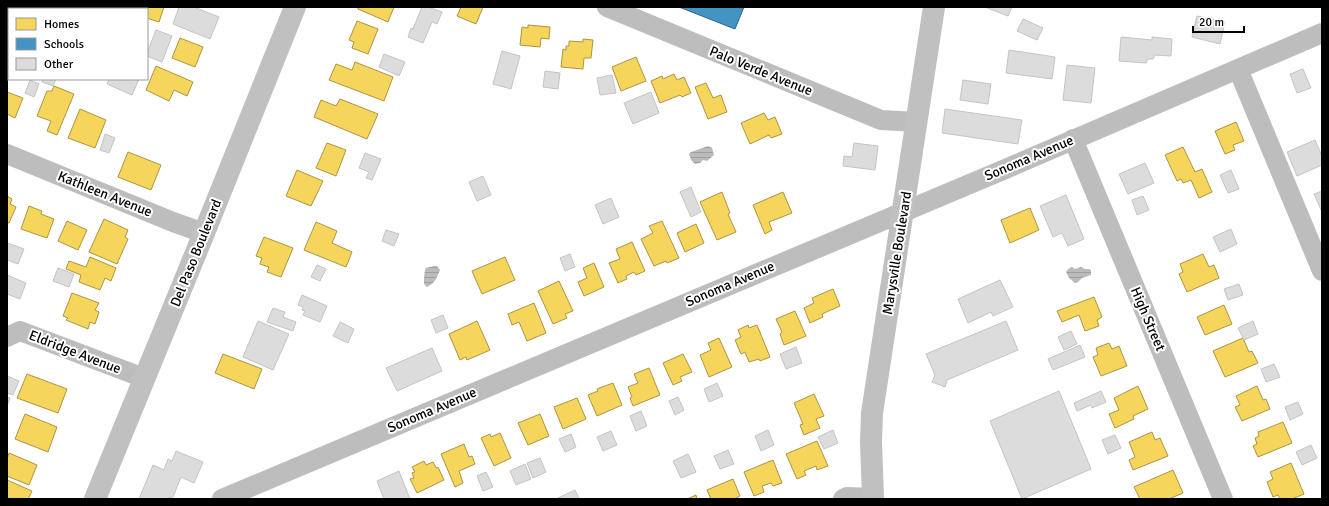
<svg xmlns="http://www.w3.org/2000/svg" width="1329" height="506" font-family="Signika,sans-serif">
  <defs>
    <pattern id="water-rules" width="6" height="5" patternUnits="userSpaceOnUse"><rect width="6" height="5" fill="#bbb"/><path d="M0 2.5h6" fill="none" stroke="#9f9f9f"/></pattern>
  </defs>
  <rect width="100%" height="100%" fill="#fff"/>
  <path fill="url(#water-rules)" d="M708,146L712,148L714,155L707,161L703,160L700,163L695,164L691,160L689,154L691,152Z
    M434,266H437L440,270C437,278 435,283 427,287L424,284C424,280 424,271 426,268Z
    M1072,267L1075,269L1081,267L1085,269H1089L1091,270V275L1082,278L1078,282L1075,283L1069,278L1066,272L1068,269Z"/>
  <path fill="#f6d55c" stroke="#ac9540" d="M64,7H84L64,9Z
    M123,7H140V9H123Z
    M146,7H164L159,22L147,18Z
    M358,7H394L388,22L358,9Z
    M461,7H483L476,24L457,16Z
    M357,21L378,29L368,54L352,48L354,42L349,40Z
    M528,25L550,27L549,39L541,38L540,47L520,45L522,27L528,28Z
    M180,38L203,47L195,67L172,58Z
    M583,39L593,40L591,58H584L583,69L561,67L563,49L566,50V46H569V41L583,42Z
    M636,57L646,81L621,91L612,67Z
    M355,62L393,77L384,101L329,80L336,64L352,70Z
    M156,66L193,82L187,96L174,90L169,101L146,90Z
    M674,74L677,80L684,77L691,93L682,97L680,95L660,103L651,81L662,76L663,79Z
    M706,83L713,98L721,95L727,112L708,119L695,87Z
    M54,86L74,94L57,135L47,131L51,121L37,116L47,91H52Z
    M7,92L23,98L15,118L7,114Z
    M340,99L378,114L367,139L314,117L321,100L336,106Z
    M80,109L106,120L95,148L68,138Z
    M764,113L768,120L775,117L782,134L771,138L769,135L750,144L741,123Z
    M1236,122L1244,141L1233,145L1235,150L1225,154L1215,131Z
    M327,143L346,150L336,176L316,168Z
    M1183,147L1195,172L1202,169L1212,192L1199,198L1191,180L1183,183L1181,179L1177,181L1165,155Z
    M128,152L161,165L151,190L118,177Z
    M297,170L323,181L311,206L286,196Z
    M722,192L730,213L728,214L736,232L717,240L700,202Z
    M783,192L792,213L769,222L772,230L765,234L753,205Z
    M7,196L12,199L10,204L16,207L9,223L7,222Z
    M29,206L42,211L41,214L54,219L47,238L21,229Z
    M1030,208L1039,230L1010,243L1001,220Z
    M104,219L128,230L125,237L128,239L117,264L89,252Z
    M67,221L87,230L78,250L58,241Z
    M662,221L679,258L667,263L666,261L654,266L641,239L653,233L649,226Z
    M316,222L337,231L332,243L352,252L346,267L304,250Z
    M696,224L704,243L685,252L677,233Z
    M264,237L293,248L281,277L267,272L269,267L260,264L262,258L256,256Z
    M632,242L645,271L636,275L634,272L626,276L627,279L618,283L609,263L620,259L616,249Z
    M1203,254L1209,267L1214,265L1219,278L1187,292L1179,274L1183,272L1180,264Z
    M90,257L116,268L111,281L105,278L100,290L79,282L81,275L66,269L69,261L86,267Z
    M505,257L515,280L482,294L472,271Z
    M594,263L604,287L584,296L578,282L587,278L583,268Z
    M559,281L573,311L565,314L567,318L553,324L538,291Z
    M833,289L840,306L822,314L823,317L810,323L804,308L814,303L812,298Z
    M72,293L99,303L95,310L99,312L95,324L90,322L88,329L66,320L68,318L63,316Z
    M1094,297L1102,317L1097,320L1099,326L1085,331L1079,315L1062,322L1057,311Z
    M534,303L546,333L527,341L519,322L512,325L508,314Z
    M1224,305L1232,324L1205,335L1197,317Z
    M795,311L806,336L784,345L780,334L782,332L776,319Z
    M477,321L490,350L467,360L466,357L460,360L449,334Z
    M748,325L749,328L757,325L770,357L760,361L759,359L749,362L745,352L741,354L735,340L741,337L738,330Z
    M719,338L732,367L709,377L700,355L711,350L708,343Z
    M1243,338L1249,352L1252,351L1258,363L1225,377L1213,351Z
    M1109,343L1112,349L1119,346L1127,366L1101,376L1093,357L1098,355L1096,348Z
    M223,354L262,369L254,389L215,373Z
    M683,354L692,372L680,377L682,381L673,385L663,363Z
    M649,368L660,395L633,406L630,398L632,397L628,387L638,383L634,374Z
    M27,374L67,389L58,413L17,398Z
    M613,383L622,405L597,416L588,395L598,391L597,389Z
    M1138,386L1148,409L1133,416L1134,419L1115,428L1109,414L1119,410L1114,398Z
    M1257,386L1263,400L1266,399L1270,409L1242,421L1235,407L1240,405L1236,396Z
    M814,394L824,416L816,419L820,428L804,435L800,425L803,424L794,403Z
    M577,398L586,419L563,429L554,407Z
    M25,414L57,427L48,452L15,439Z
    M540,414L549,436L528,445L518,423Z
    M1283,422L1292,443L1258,457L1253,446L1257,444L1255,438L1259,436L1258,432Z
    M1152,432L1155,440L1160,438L1168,456L1133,470L1129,460L1135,457L1129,442Z
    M500,433L511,458L494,466L481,438L490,434L491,437Z
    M817,441L828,466L817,470L816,466L804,471L806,475L797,479L786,454Z
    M464,444L469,457L472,456L475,464L459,471L463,483L455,487L441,454Z
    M9,453L37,465L29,485L7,476V459Z
    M773,460L782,483L773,486L771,483L762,486L764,492L754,496L744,472Z
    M424,461L426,465L433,462L436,468L438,467L444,480L417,493L410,479L414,478L412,473L415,472L412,467Z
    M1291,463L1304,494L1292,499H1280L1278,495L1273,497L1267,482L1273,479L1270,472Z
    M1173,470L1183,493L1169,499H1140L1134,487Z
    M733,479L740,496L734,499H711L707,490Z
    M7,480L32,491L28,499H7Z
    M696,495L697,499H687Z"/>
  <path fill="#4393c3" stroke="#2f6788" d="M679,7H744L735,29Z"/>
  <path fill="#dcdcdc" stroke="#c4c4c4" d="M39,7H56L57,9H40Z
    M179,7H194L219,17L210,39L173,24Z
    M422,7H428L442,12L437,24L432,22L423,43L408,37L411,28L413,29Z
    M985,7H1012L1008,16Z
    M1197,16L1225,22L1220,44L1192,37Z
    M1023,19L1043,28L1037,40L1017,31Z
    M7,21L9,26V32L7,33Z
    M156,30L172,36L162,62L147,56V53Z
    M1121,37L1152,40V37L1172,39L1171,56L1155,55L1153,59H1148L1146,63L1119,61Z
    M1009,50L1055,57L1052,79L1006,73Z
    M502,51L520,56L511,89L493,84Z
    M384,54L405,62L399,76L379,67Z
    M1067,65L1095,68L1091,103L1063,100Z
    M1303,69L1311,88L1297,93L1290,74Z
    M545,71L560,73L558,89L543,87Z
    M612,75L616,93L600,95L597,78Z
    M43,79H56L53,86L42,82Z
    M109,79H139L132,95L107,84Z
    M30,80L39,84L34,97L25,93Z
    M963,80L991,84L988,104L960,100Z
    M651,92L659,113L633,124L624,103Z
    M945,109L1022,120L1018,144L942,133Z
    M105,134L115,138L109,153L100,150Z
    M1315,140L1322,156V165L1297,176L1287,152Z
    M854,143L878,146L875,170L843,166L844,156L852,157Z
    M365,153L381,159L372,180L366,178L369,172L359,168Z
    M1145,163L1154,183L1128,194L1119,174Z
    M1231,170L1239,189L1228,193L1220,175Z
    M483,176L491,195L477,201L469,182Z
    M691,187L701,212L691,217L680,192Z
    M1322,191V212L1314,194Z
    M1066,195L1084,239L1068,246L1062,233L1053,237L1040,206Z
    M1143,196L1149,210L1137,215L1132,200Z
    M611,198L619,217L603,224L595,205Z
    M1231,229L1237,244L1220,252L1213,237Z
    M386,230L399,234L394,246L382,241Z
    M7,243L24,249L18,264L7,260Z
    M570,254L575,267L565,271L560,258Z
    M317,265L326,269L320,281L311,277Z
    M58,268L74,274L69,287L53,281Z
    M7,275L26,283L20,299L7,294Z
    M1000,280L1013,307L993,316L991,312L968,323L958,299Z
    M1239,284L1243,295L1228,300L1224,289Z
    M302,295L327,306L320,322L303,315L305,311L302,310L303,307L298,305Z
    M273,308L285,312L283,317L296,322L293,331L267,322Z
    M443,315L448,328L436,333L431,320Z
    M258,321L289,334L273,370L243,357Z
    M1006,321L1018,350L947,380L945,387L932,382L935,375L926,354Z
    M1253,321L1258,334L1244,340L1238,328Z
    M340,322L354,329L348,343L333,336Z
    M1071,331L1077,344L1064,350L1058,337Z
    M1080,345L1085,357L1053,370L1048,359Z
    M796,347L802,363L786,369L780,354Z
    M432,348L442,371L397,391L386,368Z
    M1274,364L1280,377L1266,382L1261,369Z
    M7,376L19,381L13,395L7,393Z
    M717,383L723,396L709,402L704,389Z
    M1059,391L1091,469L1022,499L990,421Z
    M1101,391L1106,402L1092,408L1091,405L1077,411L1074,403Z
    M7,397L10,398L7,406Z
    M678,397L684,410L675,415L669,401Z
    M1298,402L1303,414L1290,420L1285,407Z
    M641,411L647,426L636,431L630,416Z
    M768,430L774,445L761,451L755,436Z
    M833,430L838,443L824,449L818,437Z
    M611,431L617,445L603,451L597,437Z
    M571,434L576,447L565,452L559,439Z
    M1115,435L1121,448L1108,454L1102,440Z
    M1311,445L1317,458L1302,465L1296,452Z
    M728,450L734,464L720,469L714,456Z
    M176,451L203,462L194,483L181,477L173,497L163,499H139L153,465L164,470L168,459L172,461Z
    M688,454L696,472L681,478L673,461Z
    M540,458L546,472L533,478L527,463Z
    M525,464L531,479L516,485L510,471Z
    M399,471L410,499H384L377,481Z
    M486,472L493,487L483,491L477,476Z
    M575,490L579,499H559L558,498Z"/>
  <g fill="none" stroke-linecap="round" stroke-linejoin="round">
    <path stroke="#bdbdbd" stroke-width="20" d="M607,7L881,120L917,122
      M1238,69L1322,271
      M1073,139L1223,499
      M7,154L173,222L204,233
      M7,337L20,331L144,378
      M222,499L1003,170L1322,33
      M843,499L847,497L873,498"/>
    <path stroke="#c0c0c0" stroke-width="22" d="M95,499L204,233L295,7
      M873,499L871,442L872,413L934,7"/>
  </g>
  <g text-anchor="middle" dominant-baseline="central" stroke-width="4" stroke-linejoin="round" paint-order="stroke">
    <g font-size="14" fill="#000" stroke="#fff">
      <text transform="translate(761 71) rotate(22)">Palo Verde Avenue</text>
      <text transform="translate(1029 158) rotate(-23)">Sonoma Avenue</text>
      <text transform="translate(105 194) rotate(22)">Kathleen Avenue</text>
      <text transform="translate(196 253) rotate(-68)">Del Paso Boulevard</text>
      <text transform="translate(897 253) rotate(-81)">Marysville Boulevard</text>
      <text transform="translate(730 284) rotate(-23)">Sonoma Avenue</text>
      <text transform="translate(1148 319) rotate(67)">High Street</text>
      <text transform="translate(75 352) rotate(21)">Eldridge Avenue</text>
      <text transform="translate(432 410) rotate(-23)">Sonoma Avenue</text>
    </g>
  </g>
  <rect width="1329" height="506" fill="none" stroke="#000000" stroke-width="16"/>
  <rect x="8" y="8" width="140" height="72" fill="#ffffff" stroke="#999999"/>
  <rect x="16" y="18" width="20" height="12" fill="#f6d55c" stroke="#999999"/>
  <text x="44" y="28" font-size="12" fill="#000000">Homes</text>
  <rect x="16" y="38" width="20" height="12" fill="#4393c3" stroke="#999999"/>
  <text x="44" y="48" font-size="12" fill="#000000">Schools</text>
  <rect x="16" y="58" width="20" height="12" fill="#dcdcdc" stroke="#999999"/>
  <text x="44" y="68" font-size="12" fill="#000000">Other</text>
  <path d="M1193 26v6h51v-6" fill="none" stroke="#000000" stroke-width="2"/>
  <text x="1199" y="26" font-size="12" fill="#000000" stroke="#ffffff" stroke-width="3" paint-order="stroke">20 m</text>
</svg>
